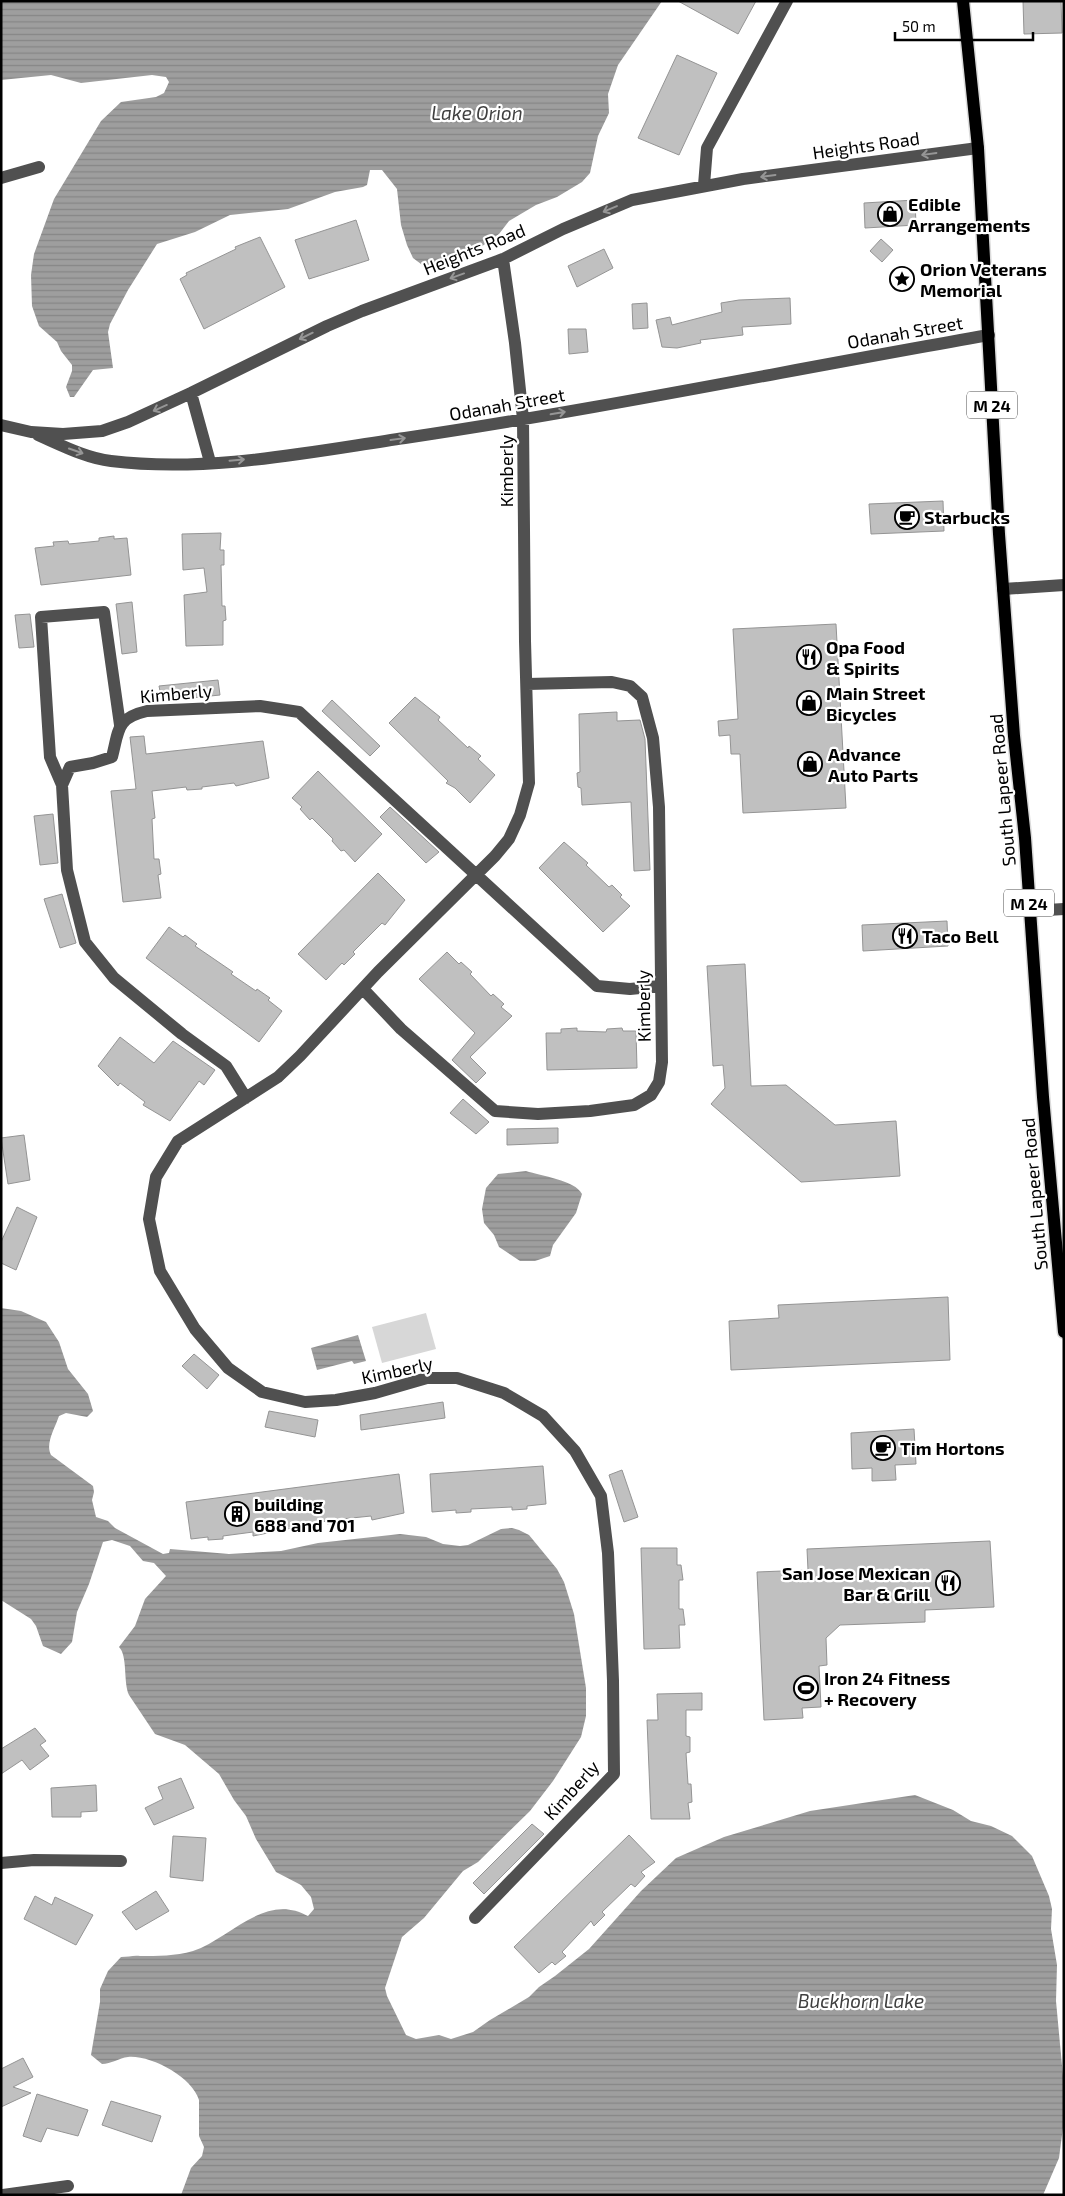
<svg xmlns="http://www.w3.org/2000/svg" width="1065" height="2196" font-family="'Exo 2',sans-serif">
  <defs>
    <pattern id="water-rules" width="6" height="5" patternUnits="userSpaceOnUse" patternTransform="scale(1.25)"><rect width="6" height="5" fill="#9e9e9e"/><path d="M0 2.5h6" fill="none" stroke="#868686"/></pattern>
  </defs>
  <rect width="100%" height="100%" fill="#fff"/>
  <path fill="#d7d7d7" d="M426,1313L436,1349L382,1363L372,1327Z"/>
  <path fill="url(#water-rules)" d="M1,1H662L618,65L608,94L609,113L598,136L590,173L582,182L557,197L536,205L509,221L499,234L467,257L470,259L451,262L434,267H425L413,258L407,245L401,225L397,189L382,170H370L367,185L363,187L335,192L288,209L230,215L195,232L157,244L128,290L110,324L108,332L113,368L93,370L74,397H70L66,387L72,371V365L61,351L57,342L39,326L32,306L31,275L34,254L54,199L101,121L121,102L156,97L164,93L169,82L166,77L152,75L81,83L51,75L1,80Z
    M526,1171C541,1176 575,1180 582,1194L576,1213L553,1245L550,1256L535,1261H520L499,1247L494,1235L484,1223L482,1209L486,1188L498,1174Z
    M1,1308L21,1311L46,1322L59,1342L68,1369L88,1394L93,1411L87,1417L66,1413L59,1416C55,1428 45,1444 51,1455L93,1486L94,1492L92,1500L96,1517L108,1521L115,1528L163,1554L169,1553L170,1549L229,1554L281,1551L318,1543L400,1534L426,1537L443,1544L460,1546L468,1545L501,1529L512,1528L519,1530L529,1535L557,1569L564,1582L574,1614L586,1688V1716L581,1737L553,1781L530,1811L478,1862L463,1871L424,1918L402,1937L385,1988L387,1996L406,2035L416,2039L439,2035L451,2039L473,2032L490,2020L529,1997L539,1987L555,1976L589,1949L641,1891L676,1858L724,1837L810,1811L915,1795L953,1810L971,1821L991,1826L1012,1836L1032,1856L1049,1896L1052,1909L1051,1929L1057,1965L1056,2001L1064,2087V2120L1059,2158L1043,2195H181L191,2168L202,2156L204,2147L199,2136V2100C192,2077 151,2055 128,2057C119,2058 111,2064 102,2064L91,2055L100,2002V1989L108,1971L121,1957C128,1957 134,1955 140,1956C158,1956 175,1956 193,1951C231,1938 265,1892 308,1916L314,1909L311,1897L301,1885L276,1872L256,1839L246,1816L234,1800L219,1774L185,1745L155,1734L129,1695C123,1682 128,1656 119,1647L135,1626L145,1599L166,1576L154,1563L143,1561L130,1546L112,1540L103,1542L89,1584L77,1612L72,1642L61,1654L43,1646L36,1626L31,1619L1,1600Z
    M358,1335L366,1361L354,1364L352,1361L317,1370L311,1348Z"/>
  <path fill="#c0c0c0" stroke="#949494" d="M678,1H756L738,34Z
    M1023,1H1061L1062,33L1024,34Z
    M677,55L717,73L679,155L638,138Z
    M915,200L916,225L865,228L864,203Z
    M356,220L369,260L309,279L295,240Z
    M260,237L285,287L204,329L180,279L187,275L186,273L236,249L235,247Z
    M881,239L893,250L882,262L870,251Z
    M604,249L613,268L577,287L568,266Z
    M790,298L791,324L742,327L743,335L700,340L701,343L677,348L662,347L656,320L670,317L672,325L722,312L721,303L739,300Z
    M647,303L648,328L633,329L632,304Z
    M568,329H586L588,352L569,354Z
    M943,501L944,531L871,534L869,504Z
    M221,533L220,550H224V565H221L222,606H225L226,620L223,621V645L186,646L184,595L207,592L204,568L183,570L182,534Z
    M114,536V539L127,538L131,575L41,585L35,548L54,546L53,542L68,541L69,544L99,541V538Z
    M132,602L137,652L122,654L116,604Z
    M30,614L34,647L19,648L15,615Z
    M836,624L846,808L743,813L740,754H731L730,735L719,736L718,721L738,719L733,629Z
    M218,680L220,695L162,701L159,686Z
    M415,697L440,717L438,720L468,748L469,746L481,756L478,759L495,775L470,803L455,788L446,783L448,781L389,723Z
    M332,700L380,746L370,756L322,711Z
    M617,712V721L640,720L645,739L650,870L634,871L631,802L582,805L581,788L578,787L577,773L580,772L579,714Z
    M144,736L146,754L263,741L269,778L236,786L234,783L202,787V789L187,790L186,787L152,791L155,818L152,819L154,859H159L161,874L158,875L161,898L123,902L111,791L136,789L130,737Z
    M318,771L382,834L355,862L344,850L341,851L332,841L333,839L312,818L310,820L300,809L302,807L292,798Z
    M390,807L439,852L426,863L380,817Z
    M53,814L58,863L40,865L34,816Z
    M564,842L588,863L586,865L609,887L612,885L622,895L620,897L630,906L603,932L539,868Z
    M378,873L405,900L385,925L382,923L353,952L355,954L344,965L342,963L326,980L298,954Z
    M62,894L76,943L60,948L44,899Z
    M947,921L948,946L863,951L862,925Z
    M169,927L183,937L185,935L197,944L195,946L233,972L231,974L256,991L257,989L270,998L268,1000L282,1011L259,1042L146,958Z
    M447,952L459,964L461,962L472,972L470,974L491,996L493,994L504,1004L501,1007L512,1016L470,1057L486,1073L476,1083L452,1060L475,1033L419,979Z
    M745,964L751,1086L786,1085L835,1125L896,1121L900,1176L801,1182L711,1104L725,1088L723,1065L713,1066L707,966Z
    M577,1028V1031L606,1032L607,1029L622,1028L623,1031H636L637,1068L547,1070L546,1033H561V1029Z
    M120,1037L154,1063L173,1041L215,1070L204,1085L199,1081L170,1121L143,1105L145,1102L120,1083L118,1086L98,1066Z
    M463,1099L489,1122L476,1134L450,1113Z
    M558,1128V1143L507,1145V1129Z
    M24,1135L30,1180L8,1184L1,1138Z
    M17,1207L37,1217L16,1270L1,1263V1242Z
    M948,1297L950,1360L731,1370L729,1321L779,1318L778,1305Z
    M194,1354L219,1375L207,1389L182,1366Z
    M443,1402L445,1418L361,1430L360,1415Z
    M269,1411L318,1420L315,1437L265,1427Z
    M914,1429L916,1464L895,1465L896,1480L872,1481V1468L852,1469L851,1433Z
    M543,1466L546,1504L527,1506V1509L512,1510V1507L471,1509V1512L456,1513V1510L432,1512L430,1474Z
    M622,1470L638,1517L624,1522L609,1475Z
    M399,1474L404,1513L372,1520L371,1516L342,1519V1522L327,1524L326,1521L253,1536V1532L223,1536V1539L208,1540V1537L191,1539L186,1502Z
    M990,1541L994,1607L925,1610V1622L840,1625L826,1638L827,1665L819,1666L821,1707L802,1708L803,1718L764,1720L757,1572L808,1570L807,1549Z
    M641,1548H677V1565H681L683,1580H679V1609H683L685,1625H679L680,1648L644,1649Z
    M702,1693V1710H686V1736L690,1737V1752L686,1753L688,1784H691L692,1802L688,1803L690,1819H651L647,1720H658L657,1694Z
    M35,1728L46,1741L40,1745L49,1756L30,1770L22,1760L1,1774V1749Z
    M181,1778L194,1808L154,1825L145,1808L163,1799L158,1787Z
    M96,1785L97,1811L81,1812V1817H52L51,1788Z
    M532,1824L544,1834L484,1894L473,1883Z
    M629,1835L655,1862L641,1872L645,1876L635,1887L631,1884L602,1912L605,1915L594,1926L591,1921L562,1952L566,1956L555,1965L552,1962L539,1973L514,1947Z
    M173,1836L206,1838L203,1881L170,1877Z
    M156,1891L169,1911L136,1930L122,1912Z
    M35,1896L52,1905L55,1897L93,1915L76,1945L24,1919Z
    M23,2058L33,2077L13,2087L31,2093L1,2107V2069Z
    M37,2094L88,2110L78,2136L47,2128L41,2142L23,2136Z
    M111,2101L161,2116L152,2142L102,2125Z"/>
  <g fill="none" stroke-linecap="round" stroke-linejoin="round">
    <defs>
      <path id="major" d="M963,1L978,148L999,534L1014,736L1025,838L1043,1097L1064,1332"/>
    </defs>
    <use href="#major" stroke="#dbdbdb" stroke-width="15"/>
    <path stroke="#505050" stroke-width="12" d="M1,178L39,167
      M704,185L707,148L787,1
      M191,393L210,462
      M1,425L31,432L63,434L102,431L128,422L191,393L327,326L362,311L503,259L563,229L632,200L743,179L978,148
      M38,435C61,445 86,458 111,461C209,473 309,452 405,438C600,409 794,369 989,335
      M1003,589L1064,585
      M62,785L50,757L41,617L104,612L120,725
      M1030,911L1064,909
      M363,989L401,1029L495,1111L538,1114L590,1111L634,1105L651,1095L659,1082L662,1062L659,807L653,738L642,697L630,686L612,682L527,684
      M246,1098L226,1066L182,1034L114,978L85,942L67,870L62,785L70,767L93,763L112,757C119,730 116,718 147,711L260,706L299,712L597,986L630,989L660,986
      M1,1863L34,1860L121,1861
      M475,1918L614,1774L613,1681L608,1553L601,1496L575,1451L543,1416L504,1393L457,1378H427L375,1393L336,1400L305,1402L262,1392L228,1368L195,1329L160,1271L149,1219L156,1177L178,1141L278,1077L300,1056L378,972L495,856L509,839L520,815L529,783L525,641L523,419L515,343L503,259
      M3,2195L68,2186"/>
    <use href="#major" stroke="#000" stroke-width="12"/>
  </g>
  <defs><path id="oneway-shaft" d="M-6 0H5M1.5-3L5.5 0L1.5 3" fill="none" stroke-width="1.6" stroke-linecap="round" stroke-linejoin="round" transform="scale(1.25)"/></defs>
  <g stroke="#969696">
    <use href="#oneway-shaft" transform="translate(929 154) rotate(172)"/>
    <use href="#oneway-shaft" transform="translate(768 176) rotate(172)"/>
    <use href="#oneway-shaft" transform="translate(610 209) rotate(157)"/>
    <use href="#oneway-shaft" transform="translate(457 276) rotate(160)"/>
    <use href="#oneway-shaft" transform="translate(306 336) rotate(154)"/>
    <use href="#oneway-shaft" transform="translate(160 408) rotate(156)"/>
    <use href="#oneway-shaft" transform="translate(558 413) rotate(-10)"/>
    <use href="#oneway-shaft" transform="translate(398 439) rotate(-8)"/>
    <use href="#oneway-shaft" transform="translate(76 451) rotate(19)"/>
    <use href="#oneway-shaft" transform="translate(237 460) rotate(-5)"/>
  </g>
  <defs>
    <symbol id="shop-ring" viewBox="-11 -11 22 22"><circle r="9.5" fill="#fff" stroke="#000" stroke-width="1.5"/><path d="M-5-2.5h2.3a2.7 3.5 0 0 1 5.4 0H5L5.5 6h-11ZM-1.5-2.5h3a1.5 2.3 0 0 0-3 0Z" fill="#000"/></symbol>
    <symbol id="sight-ring" viewBox="-11 -11 22 22"><circle r="9.5" fill="#fff" stroke="#000" stroke-width="1.5"/><path d="M0-6L1.8-2.2L6-1.7L2.9 1.2L3.7 5.4L0 3.3L-3.7 5.4L-2.9 1.2L-6-1.7L-1.8-2.2Z" fill="#000"/></symbol>
    <symbol id="cafe-ring" viewBox="-11 -11 22 22"><circle r="9.5" fill="#fff" stroke="#000" stroke-width="1.5"/><path d="M-5.5-4.5H6V0H3Q3 3.5 0 3.5H-2.5Q-5.5 3.5-5.5 0ZM3-3.2v2h1.7v-2ZM-6 4.5H4V6H-6Z" fill="#000"/></symbol>
    <symbol id="restaurant-ring" viewBox="-11 -11 22 22"><circle r="9.5" fill="#fff" stroke="#000" stroke-width="1.5"/><path d="M-5-6h1v4h1v-4h1v4h1v-4h1v5L-1.5 .5V6h-2V.5L-5-1ZM5-6V6H3V1.5H1.5Q1.5-4 5-6Z" fill="#000"/></symbol>
    <symbol id="building-ring" viewBox="-11 -11 22 22"><circle r="9.5" fill="#fff" stroke="#000" stroke-width="1.5"/><path d="M-4-6H4V6H1V3H-1V6H-4ZM-2.5-4.3h1.7v1.8h-1.7ZM.8-4.3h1.7v1.8H.8ZM-2.5-1h1.7V.8h-1.7ZM.8-1h1.7V.8H.8Z" fill="#000"/></symbol>
    <symbol id="stadium-ring" viewBox="-11 -11 22 22"><circle r="9.5" fill="#fff" stroke="#000" stroke-width="1.5"/><path d="M0-5a6.5 5 0 1 0 0 10a6.5 5 0 1 0 0-10ZM-3.5-1.8h7v3.6h-7Z" fill="#000"/></symbol>
  </defs>
  <g fill-rule="evenodd">
    <use href="#shop-ring" x="876" y="200" width="28" height="28"/>
    <use href="#sight-ring" x="888" y="265" width="28" height="28"/>
    <use href="#cafe-ring" x="893" y="503" width="28" height="28"/>
    <use href="#restaurant-ring" x="795" y="643" width="28" height="28"/>
    <use href="#shop-ring" x="795" y="689" width="28" height="28"/>
    <use href="#shop-ring" x="796" y="750" width="28" height="28"/>
    <use href="#restaurant-ring" x="891" y="922" width="28" height="28"/>
    <use href="#cafe-ring" x="869" y="1434" width="28" height="28"/>
    <use href="#building-ring" x="223" y="1500" width="28" height="28"/>
    <use href="#restaurant-ring" x="934" y="1569" width="28" height="28"/>
    <use href="#stadium-ring" x="792" y="1674" width="28" height="28"/>
  </g>
  <g text-anchor="middle" dominant-baseline="central" stroke-width="4.5" stroke-linejoin="round" paint-order="stroke">
    <g fill="#fff" stroke="#4c4c4c" stroke-width="1">
      <rect x="967" y="391.5" width="50" height="27" rx="4"/>
      <rect x="1004" y="889.5" width="50" height="27" rx="4"/>
    </g>
    <g font-size="16" font-weight="bold" fill="#000">
      <text x="992" y="405">M 24</text>
      <text x="1029" y="903">M 24</text>
    </g>
    <g font-size="18" fill="#000" stroke="#fff">
      <text transform="translate(866 145) rotate(-8)">Heights Road</text>
      <text transform="translate(474 249) rotate(-22)">Heights Road</text>
      <text transform="translate(905 332) rotate(-10)">Odanah Street</text>
      <text transform="translate(507 404) rotate(-10)">Odanah Street</text>
      <text transform="translate(506 471) rotate(-90)">Kimberly</text>
      <text transform="translate(176 693) rotate(-5)">Kimberly</text>
      <text transform="translate(1002 790) rotate(-95)">South Lapeer Road</text>
      <text transform="translate(643 1006) rotate(-91)">Kimberly</text>
      <text transform="translate(1034 1194) rotate(-95)">South Lapeer Road</text>
      <text transform="translate(397 1370) rotate(-12)">Kimberly</text>
      <text transform="translate(571 1790) rotate(-48)">Kimberly</text>
    </g>
    <g font-size="18" font-weight="bold" fill="#000" stroke="#fff" text-anchor="start">
      <text x="908" y="204">Edible<tspan x="908" dy="21">Arrangements</tspan></text>
      <text x="920" y="269">Orion Veterans<tspan x="920" dy="21">Memorial</tspan></text>
      <text x="924" y="517">Starbucks</text>
      <text x="826" y="647">Opa Food<tspan x="826" dy="21">&amp; Spirits</tspan></text>
      <text x="826" y="693">Main Street<tspan x="826" dy="21">Bicycles</tspan></text>
      <text x="828" y="754">Advance<tspan x="828" dy="21">Auto Parts</tspan></text>
      <text x="922" y="936">Taco Bell</text>
      <text x="900" y="1448">Tim Hortons</text>
      <text x="254" y="1504">building<tspan x="254" dy="21">688 and 701</tspan></text>
      <text x="930" y="1573" text-anchor="end">San Jose Mexican<tspan x="930" dy="21">Bar &amp; Grill</tspan></text>
      <text x="824" y="1678">Iron 24 Fitness<tspan x="824" dy="21">+ Recovery</tspan></text>
    </g>
    <g font-size="19" font-style="italic" fill="#3f3f3f" stroke="#fff">
      <text x="477" y="112">Lake Orion</text>
      <text x="861" y="2000">Buckhorn Lake</text>
    </g>
  </g>
  <rect width="1065" height="2196" fill="none" stroke="#000000" stroke-width="5"/>
  <path d="M895 32v8h138v-8" fill="none" stroke="#000000" stroke-width="2.5"/>
  <text x="902" y="32" font-size="15" fill="#000000" stroke="#ffffff" stroke-width="4" paint-order="stroke">50 m</text>
</svg>
